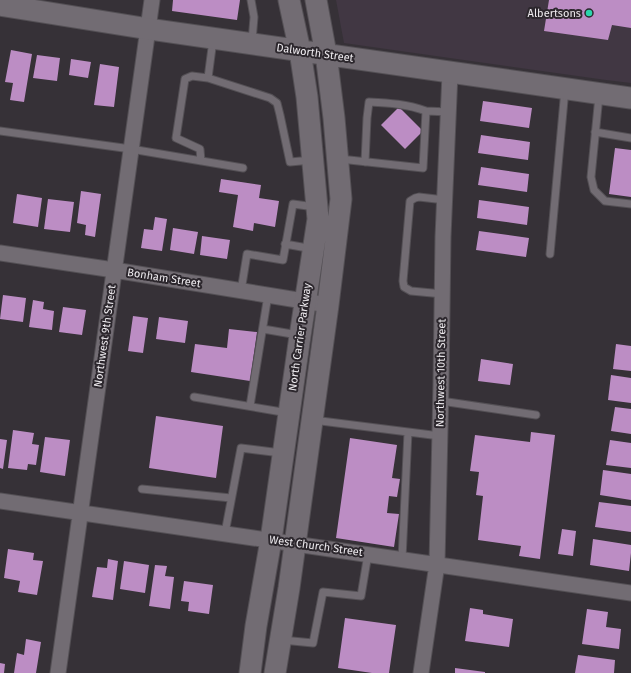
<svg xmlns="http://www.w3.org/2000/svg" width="631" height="673" font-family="'Fira Sans',sans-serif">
  <rect width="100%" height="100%" fill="#363137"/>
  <path fill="#413743" d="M336,0H631V83L606,80L344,43Z"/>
  <path fill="#bc8dc4" d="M173,0H240L237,20L172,11Z
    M549,0H631V28L612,25L608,40L544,31Z
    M11,50L32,54L24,102L10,100L13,83L5,82Z
    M37,55L60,58L57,81L33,78Z
    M71,59L91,62L88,78L69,75Z
    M100,64L119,67L114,107L94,105Z
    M483,101L532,108L529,128L480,121Z
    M399,107L423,131L405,149L381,125Z
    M481,135L530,142L528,160L478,153Z
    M615,148L631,150V197L609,194Z
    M481,167L529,174L527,192L478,185Z
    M221,179L261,185L259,198L279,201L275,227L254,223L253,231L233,227L238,195L219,192Z
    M81,191L101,194L95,237L85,235L86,225L77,223Z
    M17,194L42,198L38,227L13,223Z
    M48,199L74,202L70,232L44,229Z
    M479,200L529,207L527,225L477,218Z
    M155,217L167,219L162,251L141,248L144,229L153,230Z
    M173,228L198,232L194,254L170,250Z
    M479,231L529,238L526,257L476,250Z
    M202,236L230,240L227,259L200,255Z
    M3,295L26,298L23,322L0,319Z
    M33,300L44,302L43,309L54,311L52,330L29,327Z
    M63,307L86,310L82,335L59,332Z
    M133,316L148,318L143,353L128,351Z
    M159,317L188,321L185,343L156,339Z
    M229,329L257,332L250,381L191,372L195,344L227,348Z
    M616,344L631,346V371L613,369Z
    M481,359L513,364L510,385L478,381Z
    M611,375L631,378V403L608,400Z
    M615,407L631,409V434L611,431Z
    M156,416L223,426L216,478L149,468Z
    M13,430L34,433L32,444L39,445L36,465L28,464L27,470L8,468Z
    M531,432L555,435L540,559L519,556L521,546L478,540L483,496L476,495L479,472L470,471L475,435L530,442Z
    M45,437L70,440L65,476L40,472Z
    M350,438L397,445L392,478L400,479L397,497L389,496L387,513L399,514L394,547L336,538Z
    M0,439L7,440L3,469L0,468Z
    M610,440L631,443V468L606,465Z
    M603,470L631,474V500L600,495Z
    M599,502L631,506V532L595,527Z
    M562,529L576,531L573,556L558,554Z
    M593,539L631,545V553L629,571L590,565Z
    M8,549L34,553L33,560L43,561L37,595L18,592L20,581L4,578Z
    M108,559L118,561L113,600L92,597L97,567L107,568Z
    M124,561L149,565L145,593L120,589Z
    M155,565L167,566L165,576L174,577L170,609L149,606Z
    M184,581L213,585L209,614L188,611L189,602L181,601Z
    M470,608L483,610V614L513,619L509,647L465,641Z
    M587,609L608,612L606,627L621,629L619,649L582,644Z
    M345,618L396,625L389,673H372L338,668Z
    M26,639L41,642L36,673H14L17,653L24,655Z
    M578,655L615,660L614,673H575Z
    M0,663L5,664L4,673H0Z
    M455,668L485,672V673H455Z"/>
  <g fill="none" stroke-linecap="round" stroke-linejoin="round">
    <defs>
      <path id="lane" d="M251,0L254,17L252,41
        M213,40L208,78L270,98L277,103L280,115L290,162L312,160
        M599,96L591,177L594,190L605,201L631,204
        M0,131L131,149L243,168
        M595,132L631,138
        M340,159L423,168L426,111L449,112
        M201,161L200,149L176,138L185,79L192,76L208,78
        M365,162L367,118L369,102C389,103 407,104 426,111
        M285,244L313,249
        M550,254L565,89
        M241,291L247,254L283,260L293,204L315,207
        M443,294L411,291L404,287L403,281L410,201L415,198L419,197L445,200
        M263,329L298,335
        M194,397L288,413
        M441,401L536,415
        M250,406L268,295
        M313,420L440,436
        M142,489L231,498
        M225,533L241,448L281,453
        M402,559L408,432
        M282,640L313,643L323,592L361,596L368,554"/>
      <path id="street" d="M0,253L114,270L328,305
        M0,501L631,593
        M58,673L152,0
        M421,673L437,564L441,385L443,237L450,73"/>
      <path id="secondary" d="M0,5L149,29L631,98
        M250,673L256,626L271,540L300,336L318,219L307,97L300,51L289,0
        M275,673L289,588L328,305L341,199L334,118L326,54L316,0"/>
    </defs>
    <use href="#lane" stroke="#545055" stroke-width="9"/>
    <use href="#street" stroke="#545055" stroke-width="17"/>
    <use href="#secondary" stroke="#545055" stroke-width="23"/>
    <use href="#lane" stroke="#726c73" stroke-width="7"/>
    <use href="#street" stroke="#726c73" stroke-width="15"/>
    <use href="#secondary" stroke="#726c73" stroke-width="21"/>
  </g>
  <circle fill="#2bd5ac" stroke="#2c272d" stroke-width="1.5" cx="589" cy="13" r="4"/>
  <g text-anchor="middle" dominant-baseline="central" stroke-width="4" stroke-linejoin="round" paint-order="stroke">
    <g font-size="11" fill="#eeebef" stroke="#2c272d" text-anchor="end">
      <text x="581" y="13">Albertsons</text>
    </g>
    <g font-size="11" fill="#eeebef" stroke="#2c272d">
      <text transform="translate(315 53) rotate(8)">Dalworth Street</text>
      <text transform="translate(164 278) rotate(9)">Bonham Street</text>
      <text transform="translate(105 336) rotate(-82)">Northwest 9th Street</text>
      <text transform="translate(300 337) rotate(-82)">North Carrier Parkway</text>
      <text transform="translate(441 373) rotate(-89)">Northwest 10th Street</text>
      <text transform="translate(316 546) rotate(8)">West Church Street</text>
    </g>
  </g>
</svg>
